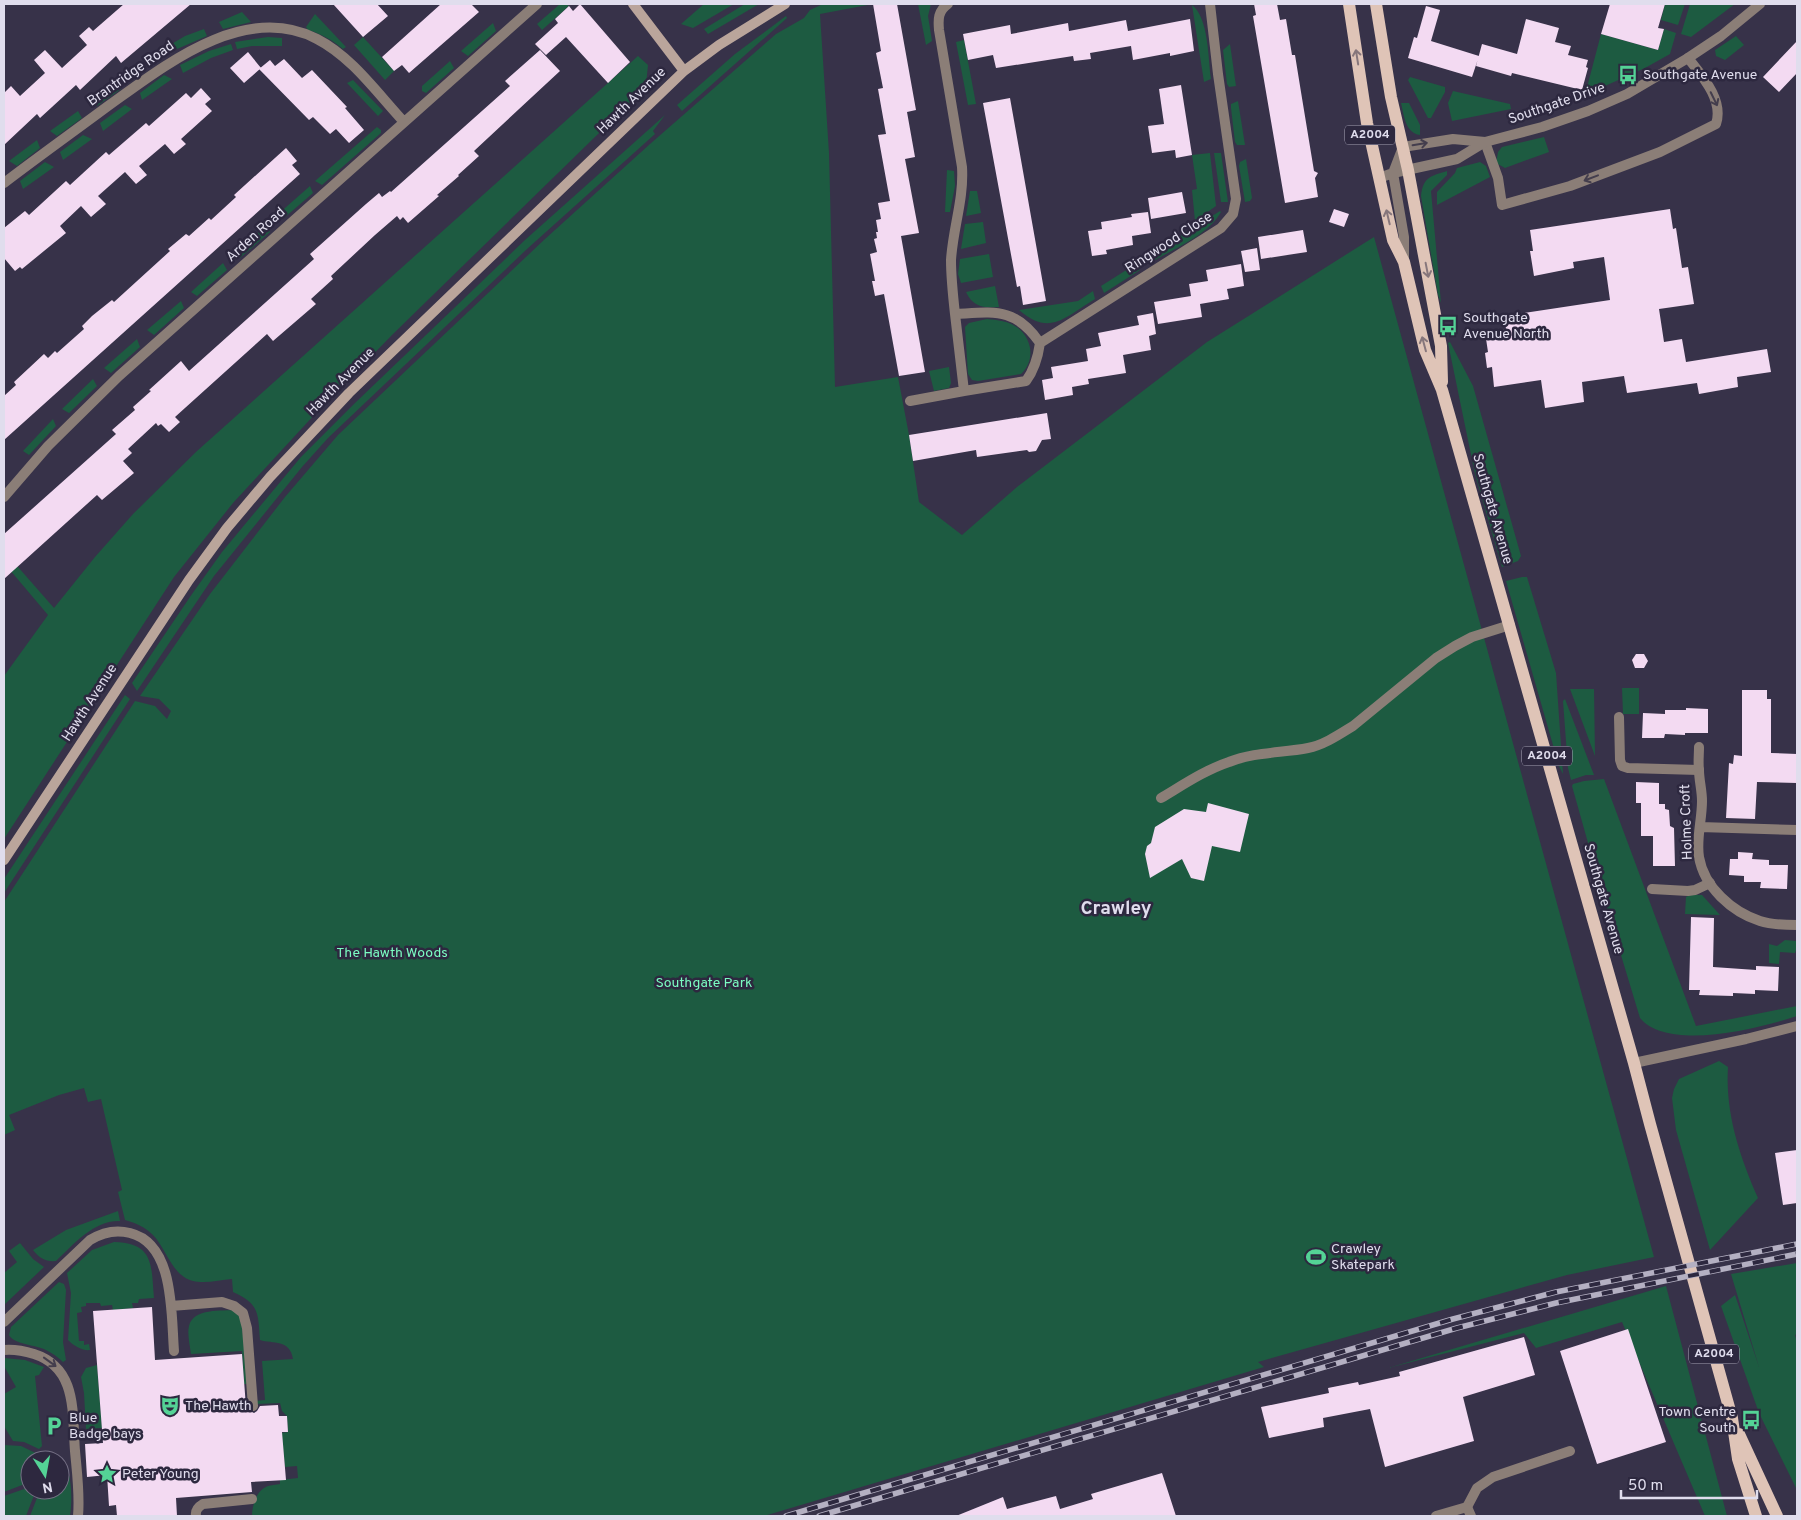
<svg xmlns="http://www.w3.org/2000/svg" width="1801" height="1520" font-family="Overpass,sans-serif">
  <rect width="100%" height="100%" fill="#373249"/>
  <path fill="#1d5b41" d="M560,4H566L569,6L542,30L537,24Z
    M704,4H734L693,28L681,24Z
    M745,4H759L708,34L704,29Z
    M823,4H873L820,14L829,153L835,387L898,377L909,435L919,502L962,535L1017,487L1207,342L1374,237L1654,1257L1567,1275L1258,1362L1264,1367L764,1516H252C252,1506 256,1490 268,1486C271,1485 276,1485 280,1484V1480L298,1478L297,1466L285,1467L281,1433L288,1432L287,1416L282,1411L280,1403L256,1404L255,1401L265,1400L262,1361L293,1359C290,1339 273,1344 260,1340C258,1314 260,1304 233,1292L232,1279C220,1280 205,1284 193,1281C172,1276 166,1248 153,1235C145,1227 136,1223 125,1220L118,1192L122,1190L101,1099L88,1102L84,1088L59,1095L9,1115L15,1130L4,1135V902L135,701L155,706L167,719L171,711L159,699L140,696L210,594L285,497L338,435L545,239L650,144L776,34L804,18L810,10Z
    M918,4H931L928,16L932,41L926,45Z
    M1665,4H1685L1678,25L1661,20Z
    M1690,4H1735L1691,37L1681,34Z
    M1192,5C1209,18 1208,59 1211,79L1204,82Z
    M242,12L251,22L223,29L219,22Z
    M315,14L346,47L343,49C332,40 322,34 308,30L306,27Z
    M786,16L787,18L682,111L677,105L735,54Z
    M493,23L496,31L468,56L461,51Z
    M204,29L207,36L177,49L170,45L185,36Z
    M1664,29L1676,33L1670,54L1645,68L1585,95L1601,34L1658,50Z
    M1736,36L1744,45L1725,60L1716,56L1715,50Z
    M268,37L282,38V46H252L237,49L235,42Z
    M363,37L394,71L385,80L354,45Z
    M964,40L976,104L968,105L956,42Z
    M231,44L233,50L211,58L183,73L180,65L209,51Z
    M1230,44L1236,86L1229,87L1227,84L1223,50Z
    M638,56L648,65L646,85L636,97L392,335L316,413L233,503L174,577L4,839V676L48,615L4,563V551L54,608L95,557L133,514L197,451Z
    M450,61L454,68L426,93L422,91V86Z
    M164,75L172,79L142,100L140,93Z
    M1410,77L1445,87V92L1431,118H1428L1408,80Z
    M353,80L383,111L378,116L347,83Z
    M119,81L121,89L97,106L90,102Z
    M1453,91L1510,104L1511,109L1452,121L1448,103Z
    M1238,101L1245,145H1237L1235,142L1231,108V104Z
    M1401,103H1409L1420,125V135C1405,133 1404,115 1401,103Z
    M125,105L132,109L103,131L100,123Z
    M78,111L82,118L57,136L50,131Z
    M665,115L653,131L655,134L527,249L328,438L302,467L214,576L137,691L132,683L192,594L222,552L301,457L355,403L525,240Z
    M377,127L381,130V133L322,185L315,181Z
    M83,135L92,139L63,160L60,152Z
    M1544,137L1549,152L1505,168L1496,163L1498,152L1502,147Z
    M37,140L40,148L17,166L9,161Z
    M1210,153L1216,206L1195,221L1192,190L1197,189L1192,155Z
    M1214,153H1221L1228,202H1221Z
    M1246,159L1252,198L1250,201L1245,202L1239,166L1240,162Z
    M45,162L54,167L23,189L20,181Z
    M1480,162L1486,166L1490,177L1437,205V192L1455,173L1457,168Z
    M947,170L954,171L955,186L950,212H945Z
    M1447,171V175L1431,191L1441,303L1438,295L1421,196C1423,177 1431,176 1447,171Z
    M310,186L313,193L284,218L277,215Z
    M970,191H977L981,213L966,216Z
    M1220,211L1221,212C1209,234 1176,248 1155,260L1153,253Z
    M983,222L986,243L961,249L965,224Z
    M267,225L270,232L240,258L233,254Z
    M989,254L993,277L961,283L958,274L960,259Z
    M1139,262L1140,270L1104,293L1101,286Z
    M223,263L227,270L197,296L191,292Z
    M995,286L999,307C983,308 973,307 966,292Z
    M1093,291L1095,299C1065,317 1050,337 1019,310L1078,301Z
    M181,301L184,308L154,335L147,330Z
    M987,319C997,320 1009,321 1018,328C1033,340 1035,361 1021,374L978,381L972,380L968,374L965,327L969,323Z
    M137,339L140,347L111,373L104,368Z
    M1450,342L1473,386L1521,556L1518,561L1502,567L1475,474L1448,343Z
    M949,367L951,383L949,388L934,391L929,371Z
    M93,379L97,386L69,413L62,409Z
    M53,419L56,426L29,455L23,451Z
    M1522,577H1527L1556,673L1563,774L1559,766L1506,581Z
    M1622,688H1639V714H1623Z
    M1570,689H1594L1595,756Z
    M125,695L130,699L4,893V879Z
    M1565,699L1594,775H1586L1571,780L1568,768L1563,701Z
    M1604,779L1696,1026L1797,1006V1016C1761,1028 1668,1052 1640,1018L1601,889L1572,786L1573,784L1584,781Z
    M1690,895H1702L1720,915L1685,914L1686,897Z
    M1785,940L1796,941L1797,947L1795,953L1780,952L1779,964L1769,963V944L1777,946Z
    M1719,1061L1728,1067C1725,1113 1740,1157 1758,1198L1710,1250L1676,1130L1672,1098L1674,1089L1679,1079Z
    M118,1211L120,1221C94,1220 74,1244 56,1261C46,1262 39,1258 33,1250L66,1230Z
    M114,1242C155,1243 151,1266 154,1298L139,1299L138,1303H132L133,1308L113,1310L112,1305L101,1306L100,1303H86V1306L81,1307L82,1312L77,1313L79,1341H84V1345L89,1344L90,1350C82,1351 74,1346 68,1340L71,1293L67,1273L92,1250Z
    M20,1243L33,1259L44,1267L4,1305V1273L17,1262L9,1251Z
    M1797,1263V1334L1795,1335L1797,1342V1490L1759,1413L1721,1306L1735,1295L1759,1367L1731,1274Z
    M59,1282L64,1284L66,1290L63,1342L66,1360L63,1362C58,1357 52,1353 46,1350C36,1345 13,1344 9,1335L11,1327Z
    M1666,1286L1727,1516H1705L1622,1322L1536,1348L1524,1333L1388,1368Z
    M236,1310L241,1317L248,1384H244L242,1351L191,1354C190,1346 187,1334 189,1326C193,1308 222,1311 236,1310Z
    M4,1358L25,1360L44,1367L39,1375L35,1376L42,1446L39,1449L24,1442L13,1441L4,1426V1394L16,1387L4,1366Z
    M97,1365L102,1428L86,1429L84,1393L81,1377L86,1368Z
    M4,1445L21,1446L50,1460H30V1482L4,1492Z
    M65,1471H68C72,1485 72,1502 70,1516H30L40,1490H60V1474Z
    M30,1487V1490H36L26,1516H4V1496Z"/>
  <path fill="#f3daf2" d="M124,4H191L121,63L116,56L80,90L76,85L40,118L37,114L4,145V93L11,86L20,96L45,73L34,60L45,50L62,68L87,45L79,36L89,27L93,31Z
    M333,4H377L388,16L363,37Z
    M441,4H471L479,12L409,73L402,65L394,71L382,57Z
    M580,4L630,62L608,83L566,37L546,55L535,44L558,23L555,19L569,6L573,11Z
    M873,4H897L916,110L907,112L915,157L905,159L919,233L901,236L925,372L899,376L884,294L875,296L872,281H875L870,254L877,252L874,239L877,238L876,232H878L876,220L881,219L878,203L890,201L878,135L886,134L878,89L883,88L876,53L881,51Z
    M1254,4H1277L1280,20L1286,19L1292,55H1295L1301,92L1314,171L1318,173L1315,178L1318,197L1285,203L1253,16L1256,15Z
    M1610,4H1665L1658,28L1664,29L1658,50L1601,34Z
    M1426,6L1440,10L1431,41L1479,56L1472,77L1408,58L1414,37L1417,38Z
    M1190,19L1194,51L1170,56V53L1133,60L1131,46L1090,53L1091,59L1074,61L1073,56L996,68L993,55L968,60L963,34L1010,25L1011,34L1068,23L1069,31L1126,20L1128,31Z
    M1526,19L1559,28L1555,42L1571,46L1568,55L1588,60L1586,67L1588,68L1582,90L1512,73L1511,76L1476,66L1482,44L1517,54Z
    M1797,41V73L1779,92L1763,77Z
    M540,50L560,71L474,151L479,156L458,175L459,176L437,195L439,196L408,223L403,217L400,220L397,216L375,235L331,276L333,279L311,299L316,304L273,341L267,334L175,417L180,422L169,432L161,424L158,426L156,423L128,449L132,453L123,461L134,473L102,500L97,495L4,579V534L116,434L112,430L135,410L133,407L151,391L149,390L181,361L189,371L314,259L310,254L366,204L379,193L382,197L390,191L391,192L510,86L505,81Z
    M248,52L261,68L244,83L230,68Z
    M284,59L302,78L312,70L347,107L345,108L364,130L349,143L336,129L330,134L313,117L309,120L259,69L270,60L275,66Z
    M1181,85L1192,155L1176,158L1175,150L1152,153L1148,126L1164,124L1159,89Z
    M201,88L211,99L205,104L212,111L181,139L186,144L174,154L165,144L139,166L147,175L136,184L125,172L98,196L106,204L91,217L81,206L60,226L66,233L22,269L20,267L15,271L4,258V228L25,211L29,215L66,181L70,185L106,152L109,155L146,123L149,126L186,93L191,98Z
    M1010,98L1046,301L1023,305L1020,286L1017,287L983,103Z
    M286,148L297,161L292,165L300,174L4,440V396L16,385L14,382L44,354L48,358L55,351L57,353L84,329L82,326L92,316L112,300L114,302L170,251L168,249L186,234L189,236L209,218L211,220L236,197L234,195Z
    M1182,192L1186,213L1151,219L1148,198Z
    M1334,209L1349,214L1344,227L1329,222Z
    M1670,209L1673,229L1676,228L1682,268L1688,267L1694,304L1659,309L1664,342L1682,339L1686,362L1767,349L1771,372L1737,377L1738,387L1699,394L1697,383L1627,393L1624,376L1582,382L1584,402L1545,408L1541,380L1494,387L1492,367L1487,368L1485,353L1488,352L1485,332L1506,329L1504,316L1610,300L1604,257L1573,262L1574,268L1534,276L1530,251H1533L1530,230Z
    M1148,212L1151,233L1132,236L1133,245L1106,250L1107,254L1092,256L1088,231L1102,229L1101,222L1132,217L1131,214Z
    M1303,230L1307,252L1261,259L1258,237Z
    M1257,248L1260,270L1245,272L1241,251Z
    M1241,264L1244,286L1227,289L1229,299L1200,304L1202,317L1158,324L1154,302L1191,296L1189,284L1208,281L1206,270Z
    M1153,313L1156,334L1149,336L1151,350L1123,355L1126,373L1088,379L1089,384L1072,387L1073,395L1045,400L1042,380L1053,378L1051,367L1088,361L1086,349L1101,346L1098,333L1139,325L1137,316Z
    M1047,413L1051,439L1042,440L1036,451L1029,452L1027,450L977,457L976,450L913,461L909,435Z
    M1636,654H1644L1648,661L1644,668H1635L1632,660Z
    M1742,690H1767V699H1771V753L1797,754V783L1757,782L1755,819L1726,818L1729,763L1733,764L1734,755L1742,756Z
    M1686,708L1708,709V733H1685V735L1665,734L1664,738H1642L1643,713L1665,714V710H1686Z
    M1636,782L1659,783V804H1665V809L1669,810L1670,826L1674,828L1675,866H1653V836H1641V803H1636Z
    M1208,803L1249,814L1240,852L1212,846L1204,881L1191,878L1182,859L1150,878L1145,854L1147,846L1151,843L1155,827L1184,809L1206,812Z
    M1738,852L1753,853L1752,859L1769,860V865H1788L1787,889L1760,888L1761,882H1744V876L1729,875L1730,859H1738Z
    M1691,917L1714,918L1713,967L1756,970V966L1779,967L1778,991L1755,990V994L1733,993V996L1699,995L1700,990H1689Z
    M1797,1150V1203L1783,1205L1775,1153Z
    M152,1307L155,1360L242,1354L246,1407L248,1410L254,1413L257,1411L260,1406L278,1405L279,1416H287L288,1432H282L286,1480L251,1482L252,1492L176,1498L177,1516H117L116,1505L109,1506L107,1475L87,1477L85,1444L103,1443L93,1311Z
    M1628,1329L1666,1442L1597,1464L1560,1351Z
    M1524,1337L1535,1375L1463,1397L1474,1441L1385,1467L1370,1409L1323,1418L1324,1427L1269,1438L1261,1407L1329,1393L1328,1388L1358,1382L1359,1385L1400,1376L1399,1372Z
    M1162,1473L1176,1516H956L1003,1497L1007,1509L1056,1496L1060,1509L1093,1499L1091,1494Z"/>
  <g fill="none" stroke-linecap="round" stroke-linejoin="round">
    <path stroke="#8b7e77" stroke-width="10" d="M1485,142L1498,178L1502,205L1570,186L1660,152L1716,124C1724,100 1702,76 1688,58
      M1619,717L1620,760L1622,766L1628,768L1699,770
      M1161,798C1183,785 1205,770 1229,762C1254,752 1282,753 1308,748C1324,745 1340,734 1353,726L1436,658L1455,646L1472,637L1510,625
      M1652,889L1688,891L1695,890L1710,883
      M1634,1063L1746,1039L1797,1026
      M171,1306L222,1302L234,1306L243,1313L247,1328L253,1406
      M4,1322L90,1240C103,1232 115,1229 130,1233C175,1244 171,1315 174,1351
      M4,1350C14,1349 24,1351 34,1354C78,1368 72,1414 75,1451C77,1473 80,1495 78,1516
      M1467,1507L1477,1488L1493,1477L1570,1451
      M196,1516C195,1510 198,1507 203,1504L252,1499"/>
    <path stroke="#8b7e77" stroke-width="10" d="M948,4C938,11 938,19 939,30L962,167C964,199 953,228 951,260C951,278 953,296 955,314C995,312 1015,307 1040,343C1038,357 1035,369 1026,381L964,391
      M1379,178L1393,173L1457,159L1485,142L1542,127L1588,111L1627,94L1688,58L1721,36L1760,4
      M4,183C38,157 73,132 108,106C164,66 244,1 317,39C352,57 377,93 404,122
      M1404,260V237L1393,173L1403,147L1453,139L1485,142
      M1040,343L1221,228L1233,214L1236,199L1218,74L1210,4
      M910,401L964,391L955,314
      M4,497L48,446L119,376L537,4
      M1699,747C1699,755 1698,763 1699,770C1699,780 1702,790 1702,801C1702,820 1696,839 1699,857C1704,887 1732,912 1760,921C1772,925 1785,925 1797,925
      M1700,827L1797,830
      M1436,1516L1467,1507L1471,1516"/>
    <path stroke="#baa59b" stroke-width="10" d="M633,4L684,71
      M4,860L189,580L227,528L270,477L349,393L684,71L719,45L785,4"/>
    <path stroke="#dfc4b7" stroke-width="12" d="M1349,4L1367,123L1393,240L1404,262L1425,350L1442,390L1634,1063L1650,1124L1732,1418L1738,1459L1756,1516
      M1376,4L1391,97L1408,170L1441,346L1442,382
      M1739,1434L1777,1516"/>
    <defs>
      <path id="rail" d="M786,1516L1453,1319L1556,1292L1797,1244
        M819,1516L1457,1328L1556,1303L1797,1254"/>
    </defs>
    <use href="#rail" stroke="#b4b0c2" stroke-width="5.5"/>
    <use href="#rail" stroke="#2d283f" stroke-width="4" stroke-dasharray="11" stroke-linecap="butt"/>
  </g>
  <defs><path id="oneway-shaft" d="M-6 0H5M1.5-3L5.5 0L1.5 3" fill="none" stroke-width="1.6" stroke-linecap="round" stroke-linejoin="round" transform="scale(1.25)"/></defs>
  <g stroke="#86767b">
    <use href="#oneway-shaft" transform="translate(1357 57) rotate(-99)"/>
    <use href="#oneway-shaft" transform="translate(1388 217) rotate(-103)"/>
    <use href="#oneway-shaft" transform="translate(1427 270) rotate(79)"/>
    <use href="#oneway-shaft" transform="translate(1424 344) rotate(-105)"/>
  </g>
  <g stroke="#443e4d">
    <use href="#oneway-shaft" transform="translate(1714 99) rotate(64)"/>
    <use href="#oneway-shaft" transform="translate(1420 144) rotate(-9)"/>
    <use href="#oneway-shaft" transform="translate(1591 178) rotate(159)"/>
    <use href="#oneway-shaft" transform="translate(50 1362) rotate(36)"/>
  </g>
  <defs>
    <symbol id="bus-bare" viewBox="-9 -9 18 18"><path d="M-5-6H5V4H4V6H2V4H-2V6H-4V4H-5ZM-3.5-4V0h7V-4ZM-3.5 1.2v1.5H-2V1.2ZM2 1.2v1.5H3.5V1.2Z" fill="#54d396" stroke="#2d283f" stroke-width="2.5" paint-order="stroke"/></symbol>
    <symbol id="stadium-bare" viewBox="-9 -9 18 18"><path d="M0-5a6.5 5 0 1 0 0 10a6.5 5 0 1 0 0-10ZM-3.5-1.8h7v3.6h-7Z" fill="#54d396" stroke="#2d283f" stroke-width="2.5" paint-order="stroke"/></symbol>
    <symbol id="theatre-bare" viewBox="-9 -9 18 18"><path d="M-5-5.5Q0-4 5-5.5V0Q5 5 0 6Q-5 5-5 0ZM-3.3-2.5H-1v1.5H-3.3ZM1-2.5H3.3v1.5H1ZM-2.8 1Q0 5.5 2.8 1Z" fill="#54d396" stroke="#2d283f" stroke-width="2.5" paint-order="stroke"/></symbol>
    <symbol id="parking-bare" viewBox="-9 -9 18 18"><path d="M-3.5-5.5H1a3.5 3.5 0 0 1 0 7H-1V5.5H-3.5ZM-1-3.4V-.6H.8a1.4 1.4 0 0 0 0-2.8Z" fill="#54d396" stroke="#2d283f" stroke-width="2.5" paint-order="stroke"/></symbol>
    <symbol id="sight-bare" viewBox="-9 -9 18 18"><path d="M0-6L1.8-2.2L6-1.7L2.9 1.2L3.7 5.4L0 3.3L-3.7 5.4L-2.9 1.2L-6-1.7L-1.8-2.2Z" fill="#54d396" stroke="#2d283f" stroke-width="2.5" paint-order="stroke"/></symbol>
  </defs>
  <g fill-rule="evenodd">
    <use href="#bus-bare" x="1614" y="61" width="28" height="28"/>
    <use href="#bus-bare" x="1434" y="312" width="28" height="28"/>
    <use href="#stadium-bare" x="1302" y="1243" width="28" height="28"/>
    <use href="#theatre-bare" x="156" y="1392" width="28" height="28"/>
    <use href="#bus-bare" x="1737" y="1406" width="28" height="28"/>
    <use href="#parking-bare" x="40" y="1412" width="28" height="28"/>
    <use href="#sight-bare" x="93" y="1460" width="28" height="28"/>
  </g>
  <g text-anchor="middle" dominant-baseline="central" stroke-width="5" stroke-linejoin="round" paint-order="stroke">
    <g fill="#2d283f" stroke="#aaa7b9" stroke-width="1">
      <rect x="1345" y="125.5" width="50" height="19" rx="4"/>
      <rect x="1522" y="746.5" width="50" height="19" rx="4"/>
      <rect x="1689" y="1344.5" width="50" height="19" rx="4"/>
    </g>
    <g font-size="12" font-weight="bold" fill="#e0dded">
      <text x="1370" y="135">A2004</text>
      <text x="1547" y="756">A2004</text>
      <text x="1714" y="1354">A2004</text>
    </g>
    <g font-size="14" fill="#e0dded" stroke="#2d283f">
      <text transform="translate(131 74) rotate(-35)">Brantridge Road</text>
      <text transform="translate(632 101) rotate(-44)">Hawth Avenue</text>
      <text transform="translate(1557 104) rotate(-19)">Southgate Drive</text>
      <text transform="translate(256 235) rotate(-42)">Arden Road</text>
      <text transform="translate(1169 243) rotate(-33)">Ringwood Close</text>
      <text transform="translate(341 382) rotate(-45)">Hawth Avenue</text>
      <text transform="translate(1492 509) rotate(74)">Southgate Avenue</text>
      <text transform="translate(90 703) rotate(-57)">Hawth Avenue</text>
      <text transform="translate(1687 822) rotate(-92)">Holme Croft</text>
      <text transform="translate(1603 899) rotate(74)">Southgate Avenue</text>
    </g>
    <g font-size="14" fill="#e0dded" stroke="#2d283f" text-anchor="start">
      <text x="1643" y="75">Southgate Avenue</text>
      <text x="1463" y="318">Southgate<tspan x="1463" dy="16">Avenue North</tspan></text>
      <text x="1331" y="1249">Crawley<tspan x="1331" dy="16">Skatepark</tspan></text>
      <text x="185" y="1406">The Hawth</text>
      <text x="1736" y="1412" text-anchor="end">Town Centre<tspan x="1736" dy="16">South</tspan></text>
      <text x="69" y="1418">Blue<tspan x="69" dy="16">Badge bays</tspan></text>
      <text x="122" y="1474">Peter Young</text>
    </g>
    <g font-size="14" fill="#7bfcc2" stroke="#2d283f">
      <text x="392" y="953">The Hawth Woods</text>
      <text x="704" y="983">Southgate Park</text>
    </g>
    <g font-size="19" font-weight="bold" fill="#e0dded" stroke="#2d283f">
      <text x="1116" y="909">Crawley</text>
    </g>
  </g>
  <rect width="1801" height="1520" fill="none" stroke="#e0dded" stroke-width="10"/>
  <g transform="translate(45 1475) rotate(169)"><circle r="24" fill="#2d283f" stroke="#757085"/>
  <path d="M0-4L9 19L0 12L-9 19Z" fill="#54d396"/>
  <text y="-8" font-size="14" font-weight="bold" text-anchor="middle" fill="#e0dded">N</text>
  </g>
  <path d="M1621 1490v8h136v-8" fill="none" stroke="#e0dded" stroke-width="2.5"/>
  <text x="1628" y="1490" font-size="15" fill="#e0dded" stroke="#2d283f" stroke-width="4" paint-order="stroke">50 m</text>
</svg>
